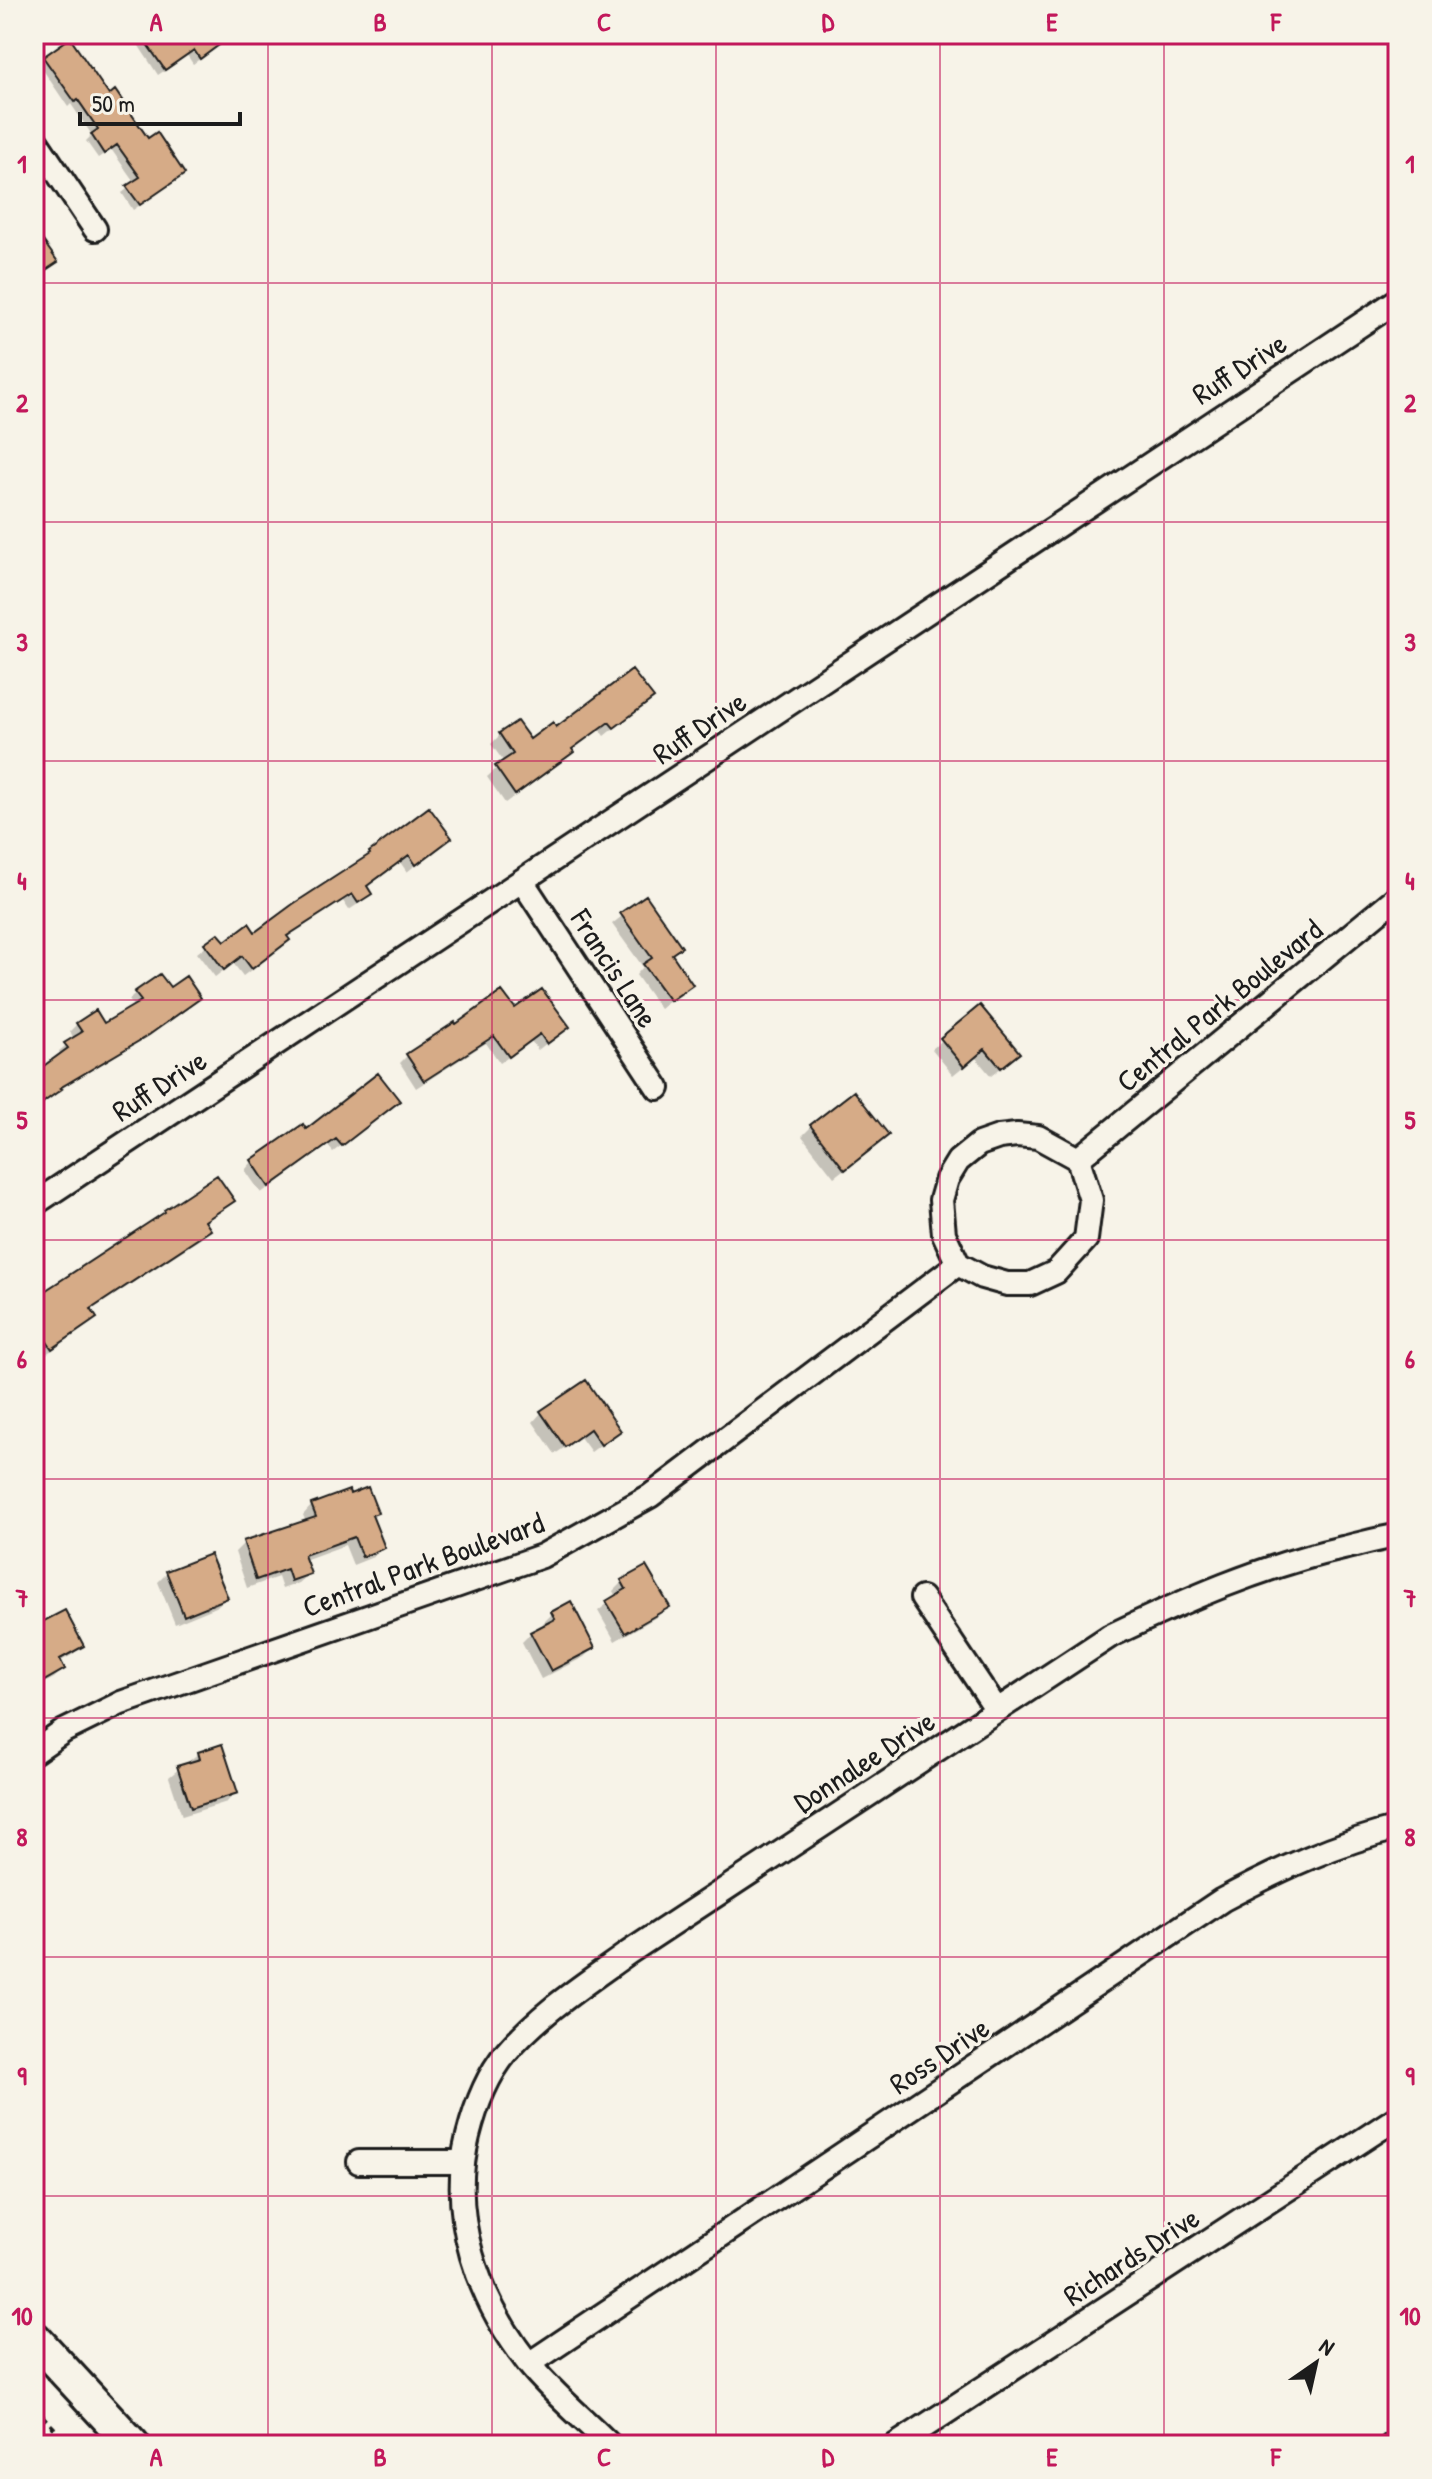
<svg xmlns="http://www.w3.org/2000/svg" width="1432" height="2479" font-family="'Patrick Hand',sans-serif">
  <rect width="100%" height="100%" fill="#f7f3e8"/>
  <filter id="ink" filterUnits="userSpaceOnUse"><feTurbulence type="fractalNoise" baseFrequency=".0125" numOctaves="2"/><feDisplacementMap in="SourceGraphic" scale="16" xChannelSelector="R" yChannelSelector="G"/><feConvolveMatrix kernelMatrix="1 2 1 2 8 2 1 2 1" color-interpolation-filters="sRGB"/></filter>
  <g filter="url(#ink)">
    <path fill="#0003" d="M154,34H233L193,64L187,55L158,75L139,46Z
      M44,58L108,97L148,141L177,179L133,210L122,193L135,183L111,149L98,158L86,141L92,135L71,104L68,107L39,64Z
      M651,698L604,736L599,729L571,751L572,752L563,761L505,803L487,777L504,762L491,744L500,735L529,742L556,730Z
      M449,838L407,872L400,862L365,888L369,894L361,902L349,910L343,901L286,938L288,940L280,948L243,976L233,963L215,977L197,953L218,936L224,944L255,935L362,861L370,853Z
      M645,898L680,947L670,956L690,984L660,1009L636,975L643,967L612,924Z
      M169,990L191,1005L139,1042L58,1090L34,1109V1075L61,1056L59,1051L74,1039L70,1031L77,1024L103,1026L134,1007L129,1000L136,993Z
      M980,1008L1008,1062L991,1076L975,1057L953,1075L932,1049Z
      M514,1011L567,1027L538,1050L531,1041L500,1063L486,1043L416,1088L400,1063L408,1055Z
      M390,1108L333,1152L328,1146L261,1193L245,1170L252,1162L306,1132Z
      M811,1127L877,1144L834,1177L802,1136Z
      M233,1201L204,1223L209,1230L200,1239L90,1311L94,1318L85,1327L42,1357L39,1353L34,1357V1301Z
      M542,1412L619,1431L591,1452L580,1437L555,1454L533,1422Z
      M349,1497L376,1512L371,1517L383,1548L373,1557L353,1565L345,1545L304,1560L309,1574L299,1583L282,1589L278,1577L247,1588L235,1552L244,1543L306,1522L303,1515L312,1505Z
      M167,1573L226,1598L216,1607L175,1624L158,1582Z
      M622,1582L667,1607L658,1616L615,1641L598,1611L616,1597L613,1591Z
      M553,1613L593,1648L584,1657L541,1679L522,1642L531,1633L545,1626L543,1623Z
      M34,1629L82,1646L72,1655L59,1662L63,1669L54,1678L34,1688Z
      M199,1753L236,1792L227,1802L182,1816L169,1777Z"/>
    <path fill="#d6ab87" stroke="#1c1c1c" stroke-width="2" d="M140,34H234L200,59L194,50L165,70Z
      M70,38L109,95L115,90L148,138L157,132L185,174L140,205L126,186L140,177L117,145L104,154L91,134L98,129L78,100L75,102L43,57Z
      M34,228L58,262L34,278Z
      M632,670L654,698L614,728L609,722L572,749L574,752L515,795L495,766L513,754L499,733L517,721L530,739L553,722L556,727Z
      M429,807L452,838L416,865L409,855L367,886L372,894L358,903L352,894L287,936L290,940L252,969L242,956L224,970L204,943L218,933L225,941L249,923L255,932L293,904L370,854L369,852Z
      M646,895L682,947L672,954L693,985L670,1001L643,964L652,958L620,913Z
      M160,974L170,987L186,976L201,998L149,1035L60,1088L62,1089L34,1109V1073L68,1048L64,1043L82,1032L76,1023L96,1010L104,1023L141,1001L134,992Z
      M542,989L570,1027L547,1044L540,1034L509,1057L494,1036L424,1081L406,1054L455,1022L456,1024L502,991L515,1008Z
      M980,1005L1020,1053L1001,1068L985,1049L964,1067L940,1038Z
      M378,1073L400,1101L342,1146L336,1139L269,1187L251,1160L303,1124L306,1129Z
      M854,1091L889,1135L845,1170L810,1125Z
      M217,1175L235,1201L205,1221L211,1230L91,1309L97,1318L52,1349L43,1336L34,1342V1298L165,1212L164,1210Z
      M586,1380L621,1431L601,1445L590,1429L565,1447L540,1411Z
      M368,1487L378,1513L372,1515L385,1548L362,1557L354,1537L304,1555L311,1574L291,1581L287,1569L256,1580L243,1541L316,1517L311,1504L349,1490L350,1494Z
      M210,1554L228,1598L184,1616L166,1571Z
      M646,1566L670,1607L625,1633L606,1601L626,1589L621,1580Z
      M571,1601L595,1648L551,1671L530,1632L555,1619L551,1612Z
      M65,1610L84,1646L60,1659L65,1669L44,1681L34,1662V1626Z
      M222,1744L238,1793L191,1808L177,1766L200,1759L198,1752Z"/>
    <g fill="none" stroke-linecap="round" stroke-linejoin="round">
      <defs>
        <path id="street" d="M34,138L95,229
          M522,881L658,1088
          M1017,1135L1038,1137L1078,1159L1091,1200L1086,1239L1056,1272L1030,1284H1007L982,1277L958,1264L944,1234L941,1200L947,1179L958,1161L979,1144L999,1137Z
          M1078,1159L1398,896
          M34,1204L1398,300
          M922,1598L997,1710
          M34,1752L64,1731L121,1703L542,1556L650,1496L958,1264
          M359,2162H462
          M529,2364L1222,1900C1278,1870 1336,1843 1398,1828
          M610,2445C584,2419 550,2391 528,2363C478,2299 448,2216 468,2136C475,2108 487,2076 506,2053C540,2013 585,1984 628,1953L1110,1636C1185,1600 1262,1566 1343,1548C1361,1544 1380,1538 1398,1536
          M896,2445L1398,2117
          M1392,2445L1398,2441"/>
        <path id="secondary" d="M34,2338L133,2445"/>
      </defs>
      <use href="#street" stroke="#1c1c1c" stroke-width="28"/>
      <use href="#secondary" stroke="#1c1c1c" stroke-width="38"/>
      <path stroke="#1c1c1c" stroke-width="4" stroke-dasharray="6 6" stroke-linecap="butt" d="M34,2407L54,2428L62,2445"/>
      <use href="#street" stroke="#f7f3e8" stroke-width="22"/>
      <use href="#secondary" stroke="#f7f3e8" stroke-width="32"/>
    </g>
  </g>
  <path fill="none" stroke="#c2185b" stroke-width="2" stroke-opacity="0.55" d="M268,34V2445M492,34V2445M716,34V2445M940,34V2445M1164,34V2445M34,283H1398M34,522H1398M34,761H1398M34,1000H1398M34,1240H1398M34,1479H1398M34,1718H1398M34,1957H1398M34,2196H1398"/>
  <g text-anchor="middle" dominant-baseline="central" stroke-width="7" stroke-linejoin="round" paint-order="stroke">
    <g font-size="30" fill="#1c1c1c" stroke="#f7f3e8">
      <text transform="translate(1239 368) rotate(-33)">Ruff Drive</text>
      <text transform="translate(699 727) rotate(-34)">Ruff Drive</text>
      <text transform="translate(615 968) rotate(57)">Francis Lane</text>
      <text transform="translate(1219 1005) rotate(-39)">Central Park Boulevard</text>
      <text transform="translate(159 1085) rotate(-33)">Ruff Drive</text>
      <text transform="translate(423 1564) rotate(-20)">Central Park Boulevard</text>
      <text transform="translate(864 1761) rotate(-33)">Donnalee Drive</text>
      <text transform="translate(939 2055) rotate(-34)">Ross Drive</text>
      <text transform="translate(1131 2256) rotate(-33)">Richards Drive</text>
    </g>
  </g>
  <rect width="1432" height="2479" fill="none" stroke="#f7f3e8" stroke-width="88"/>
  <g transform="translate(1316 2363) rotate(34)" stroke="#f7f3e8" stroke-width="6" paint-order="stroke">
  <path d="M0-6L14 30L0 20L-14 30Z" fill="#1c1c1c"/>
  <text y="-12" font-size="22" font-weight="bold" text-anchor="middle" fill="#1c1c1c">N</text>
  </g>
  <path d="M80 112v12h160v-12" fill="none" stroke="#1c1c1c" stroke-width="4"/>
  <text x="92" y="112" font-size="24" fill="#1c1c1c" stroke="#f7f3e8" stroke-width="6" paint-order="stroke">50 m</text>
  <rect x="44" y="44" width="1344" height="2391" fill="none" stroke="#c2185b" stroke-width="3"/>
  <g font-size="26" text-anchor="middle" font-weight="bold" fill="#c2185b">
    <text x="156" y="31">A</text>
    <text x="380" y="31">B</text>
    <text x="604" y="31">C</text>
    <text x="828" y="31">D</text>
    <text x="1052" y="31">E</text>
    <text x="1276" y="31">F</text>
    <text x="22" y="173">1</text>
    <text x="1410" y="173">1</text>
    <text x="22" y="412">2</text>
    <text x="1410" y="412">2</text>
    <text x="22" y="651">3</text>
    <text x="1410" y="651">3</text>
    <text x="22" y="890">4</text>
    <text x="1410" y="890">4</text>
    <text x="22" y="1129">5</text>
    <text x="1410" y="1129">5</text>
    <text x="22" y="1368">6</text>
    <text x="1410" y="1368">6</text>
    <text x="22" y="1607">7</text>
    <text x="1410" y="1607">7</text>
    <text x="22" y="1846">8</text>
    <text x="1410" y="1846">8</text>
    <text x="22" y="2085">9</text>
    <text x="1410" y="2085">9</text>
    <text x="22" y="2325">10</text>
    <text x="1410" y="2325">10</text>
    <text x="156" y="2466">A</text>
    <text x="380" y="2466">B</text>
    <text x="604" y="2466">C</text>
    <text x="828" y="2466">D</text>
    <text x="1052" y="2466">E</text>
    <text x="1276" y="2466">F</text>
  </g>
</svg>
